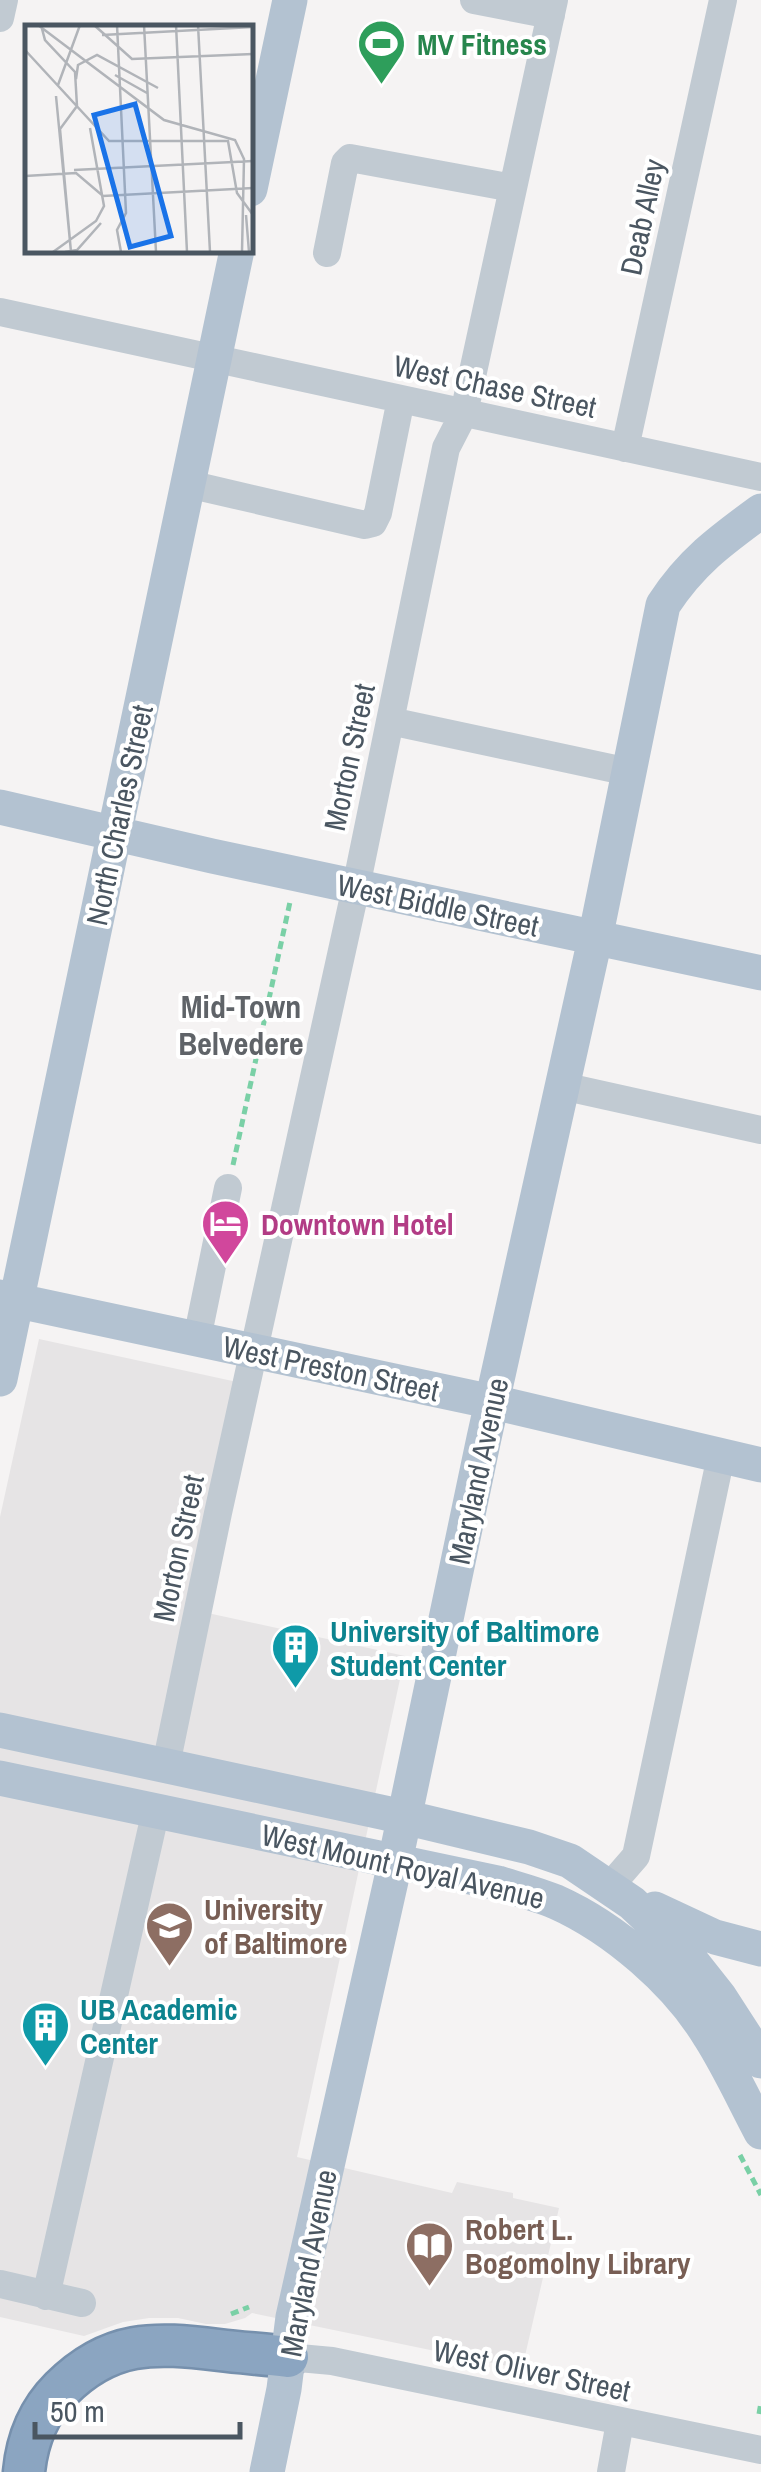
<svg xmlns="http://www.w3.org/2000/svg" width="761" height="2472" font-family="'Archivo Narrow',sans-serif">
  <rect width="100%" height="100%" fill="#f5f3f3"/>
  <path fill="#e6e4e5" d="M39,1339L251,1385L203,1612L405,1656L297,2157L452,2193L457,2182L513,2193V2198L559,2208L522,2369L252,2313L245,2318L225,2324H206L178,2318H149L123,2322L84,2336L0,2317V1517Z"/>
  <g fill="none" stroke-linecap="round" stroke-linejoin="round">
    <defs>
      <path id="highway" d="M24,2472C27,2440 38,2412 61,2389C110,2340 154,2342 219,2350C242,2353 265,2354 288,2357"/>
    </defs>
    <use href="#highway" stroke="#7690ad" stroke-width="45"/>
    <path stroke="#7ad0a6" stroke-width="5" stroke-dasharray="8 5" stroke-linecap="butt" d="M233,1165L290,902
      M740,2155L761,2195
      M231,2314L249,2307
      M759,2414L761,2402"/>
    <path stroke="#c1cad2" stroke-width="28" d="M474,0L551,15
      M0,18L4,0
      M327,253L345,163L350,158L513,188
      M0,312L761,477
      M625,448L723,0
      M188,484L365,525L373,523L378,513L401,399
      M390,721L629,772
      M562,1086L761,1130
      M197,1339L228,1188
      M166,1765L218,1513L356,887L446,448L464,413L554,0
      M610,1886L636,1856L721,1456
      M0,2284L82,2303
      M46,2296L156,1810
      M288,2357L332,2361L761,2450
      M611,2472L620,2422"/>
    <path stroke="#b3c2d1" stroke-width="35" d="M250,189L290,0
      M0,807L212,856L761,973
      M0,1297L493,1402L761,1465
      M0,1379L237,250
      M0,1730L404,1817L529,1847L570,1861L632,1903L685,1953L719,1996L761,2061
      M0,1778L498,1883C517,1889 537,1894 556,1902C614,1928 677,1982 710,2037C729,2067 744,2100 761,2132
      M655,1909L715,1937L761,1949
      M267,2472L284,2389L293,2317L391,1881L484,1438L595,939L663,605C691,562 720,541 761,511"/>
    <use href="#highway" stroke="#8ba5c1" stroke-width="40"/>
  </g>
  <defs>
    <symbol id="stadium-pin" viewBox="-11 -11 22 30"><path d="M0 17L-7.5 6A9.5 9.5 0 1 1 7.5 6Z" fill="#2e9e5b" stroke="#fff"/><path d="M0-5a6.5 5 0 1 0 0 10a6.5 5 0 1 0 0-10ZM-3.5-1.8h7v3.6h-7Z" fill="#fff"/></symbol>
    <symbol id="hotel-pin" viewBox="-11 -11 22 30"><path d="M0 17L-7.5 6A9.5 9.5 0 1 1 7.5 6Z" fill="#d1479c" stroke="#fff"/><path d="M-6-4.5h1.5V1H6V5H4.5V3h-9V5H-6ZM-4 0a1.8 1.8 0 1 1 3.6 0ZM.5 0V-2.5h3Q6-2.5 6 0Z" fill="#fff"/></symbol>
    <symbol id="building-pin" viewBox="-11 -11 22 30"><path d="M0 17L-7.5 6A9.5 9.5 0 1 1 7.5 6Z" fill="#0f9aa8" stroke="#fff"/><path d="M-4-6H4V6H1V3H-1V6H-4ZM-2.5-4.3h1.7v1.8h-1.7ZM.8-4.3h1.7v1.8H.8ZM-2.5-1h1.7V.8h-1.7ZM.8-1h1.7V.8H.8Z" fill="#fff"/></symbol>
    <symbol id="university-pin" viewBox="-11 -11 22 30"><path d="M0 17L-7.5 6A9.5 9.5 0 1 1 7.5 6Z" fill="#8d6e63" stroke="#fff"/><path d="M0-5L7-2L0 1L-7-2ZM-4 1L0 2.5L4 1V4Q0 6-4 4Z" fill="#fff"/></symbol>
    <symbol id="library-pin" viewBox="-11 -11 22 30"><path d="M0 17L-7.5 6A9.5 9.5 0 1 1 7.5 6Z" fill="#8d6e63" stroke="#fff"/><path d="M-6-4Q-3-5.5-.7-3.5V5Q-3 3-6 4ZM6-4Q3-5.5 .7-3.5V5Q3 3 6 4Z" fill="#fff"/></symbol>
  </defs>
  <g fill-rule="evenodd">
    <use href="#stadium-pin" x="354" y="16" width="55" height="75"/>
    <use href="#hotel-pin" x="198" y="1196" width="55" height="75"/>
    <use href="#building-pin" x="268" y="1620" width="55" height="75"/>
    <use href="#university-pin" x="142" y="1898" width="55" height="75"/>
    <use href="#building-pin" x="18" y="1998" width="55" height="75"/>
    <use href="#library-pin" x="402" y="2218" width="55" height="75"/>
  </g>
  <g text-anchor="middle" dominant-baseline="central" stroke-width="8" stroke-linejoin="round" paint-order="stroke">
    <g font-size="30" font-weight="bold" fill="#27864d" stroke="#fff" text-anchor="start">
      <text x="417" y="44">MV Fitness</text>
    </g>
    <g font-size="30" fill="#4a5661" stroke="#fff">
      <text transform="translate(642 217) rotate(-78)">Deab Alley</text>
      <text transform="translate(495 386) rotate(12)">West Chase Street</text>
      <text transform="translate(349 757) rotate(-78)">Morton Street</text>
      <text transform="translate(119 815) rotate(-78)">North Charles Street</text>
      <text transform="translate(438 905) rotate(12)">West Biddle Street</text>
      <text transform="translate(331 1368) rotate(12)">West Preston Street</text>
      <text transform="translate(478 1471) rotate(-78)">Maryland Avenue</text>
      <text transform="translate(178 1548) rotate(-78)">Morton Street</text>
      <text transform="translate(403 1866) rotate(13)">West Mount Royal Avenue</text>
      <text transform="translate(308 2263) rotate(-79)">Maryland Avenue</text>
      <text transform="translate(532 2370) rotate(12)">West Oliver Street</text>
    </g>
    <g font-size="30" font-weight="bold" fill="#b23c85" stroke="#fff" text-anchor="start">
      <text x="261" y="1224">Downtown Hotel</text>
    </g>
    <g font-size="30" font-weight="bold" fill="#0d838f" stroke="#fff" text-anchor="start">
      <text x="330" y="1631">University of Baltimore<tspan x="330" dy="34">Student Center</tspan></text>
      <text x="80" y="2009">UB Academic<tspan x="80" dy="34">Center</tspan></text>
    </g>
    <g font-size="30" font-weight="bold" fill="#785e54" stroke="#fff" text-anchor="start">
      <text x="204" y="1909">University<tspan x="204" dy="34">of Baltimore</tspan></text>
      <text x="465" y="2229">Robert L.<tspan x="465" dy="34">Bogomolny Library</tspan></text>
    </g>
    <g font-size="32" font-weight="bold" fill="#5f6368" stroke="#fff">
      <text x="241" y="1006">Mid-Town<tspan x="241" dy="37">Belvedere</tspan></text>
    </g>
  </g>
  <g transform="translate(25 25)">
    <rect width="228" height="228" fill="#f5f3f3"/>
    <path fill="none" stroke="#b1b4b9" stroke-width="2.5" d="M13,0L139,95L210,115L219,134L217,227M16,0L20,15L50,47L52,81L35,104L46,227M69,0L107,34L228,29M92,0L101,188L92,205L96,227M119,0L131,227M151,0L162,227M173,0L185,227M77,10L228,2M0,25L84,116H203L212,168L228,190M90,50L122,68M51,54L53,40L72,30L133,63M33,60L55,0M31,71L46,227M49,145L228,136M0,151L51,148L78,171L228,163M221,190L224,227M28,227L71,196L79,181L65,103M40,227L52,225L76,198"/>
    <path fill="#1a73e8" fill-opacity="0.15" stroke="#1a73e8" stroke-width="5" d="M110,79L146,211L105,222L69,90Z"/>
    <rect width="228" height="228" fill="none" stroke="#4a5661" stroke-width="5"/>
  </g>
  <path d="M35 2422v15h205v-15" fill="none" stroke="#4a5661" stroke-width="5"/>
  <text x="50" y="2422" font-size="30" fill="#4a5661" stroke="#ffffff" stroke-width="8" paint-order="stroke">50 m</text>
</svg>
